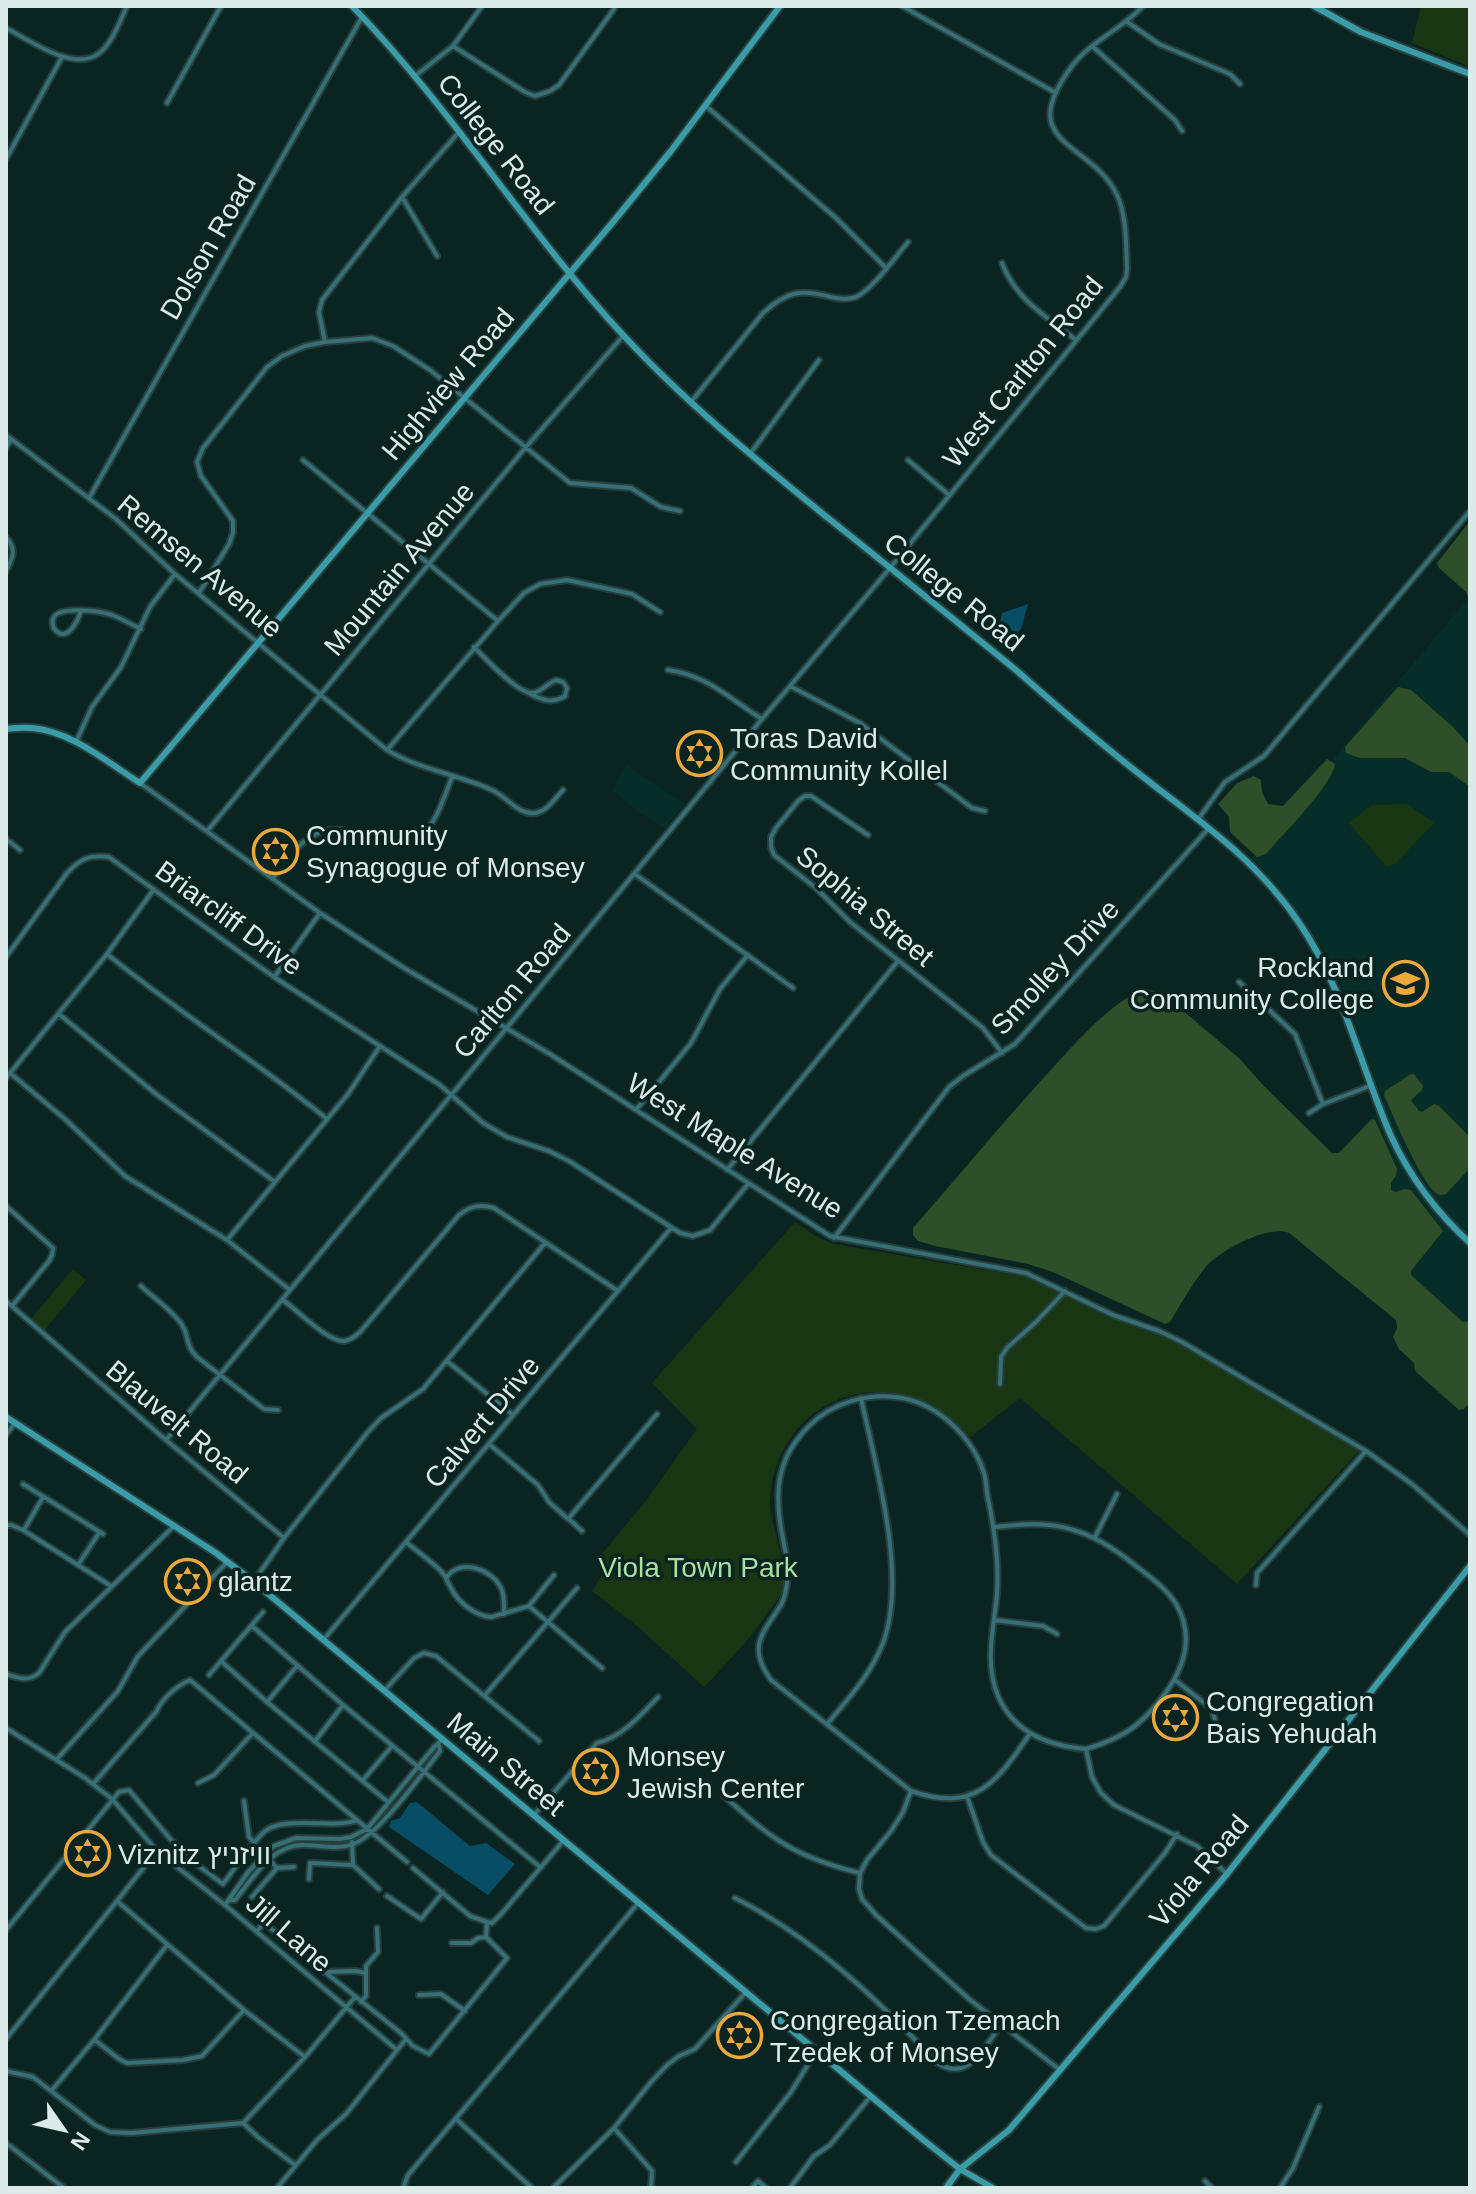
<svg xmlns="http://www.w3.org/2000/svg" width="1476" height="2194" font-family="Helvetica,Heebo,sans-serif">
  <rect width="100%" height="100%" fill="#0a2421"/>
  <path fill="#062d28" d="M1470,596V1328L1440,1361L1278,1216L1384,1103L1343,990L1324,950L1287,896L1251,856Z
    M626,765L685,804L665,828L641,814L612,790Z"/>
  <path fill="#183612" d="M1421,6H1470V67L1412,43Z
    M1407,804L1434,823L1395,864L1387,867L1349,823L1371,805Z
    M795,1222L817,1237L834,1244L1026,1277L1112,1318L1182,1342L1266,1396L1359,1451L1237,1584L1020,1398L969,1438C918,1371 815,1377 780,1457C774,1471 770,1488 770,1504C771,1529 791,1570 781,1593C779,1598 774,1604 771,1608C752,1637 728,1662 704,1687L637,1626L592,1591L604,1572L597,1560L645,1502L697,1429L652,1383Z
    M73,1269L86,1280L42,1333L29,1321Z"/>
  <path fill="#2e4f28" d="M1470,521V603L1466,592L1439,568L1437,563Z
    M1398,687L1411,690L1453,727L1470,746V787L1449,772H1431L1405,758H1360L1346,753L1345,747Z
    M1327,759L1335,764C1331,787 1283,834 1266,854L1257,857L1230,832L1229,817L1218,804L1237,783L1254,776L1261,780L1262,792L1268,804L1283,806Z
    M1146,988L1168,998L1240,1059L1262,1084L1332,1153H1339L1369,1122L1372,1119L1375,1120L1397,1169L1396,1176L1391,1183V1190L1396,1192L1404,1189L1411,1190L1443,1231L1411,1271V1275L1463,1322L1470,1321V1402L1464,1409L1459,1410L1415,1371L1414,1363L1399,1349L1393,1337L1397,1328L1396,1320L1289,1233C1270,1224 1218,1251 1205,1268C1192,1284 1181,1304 1170,1322L1165,1324L1053,1272L1028,1264L935,1246L918,1241L913,1235V1228C961,1173 1008,1116 1058,1062C1082,1036 1112,1002 1146,988Z
    M1411,1074H1414L1423,1086L1422,1090L1411,1100L1419,1111L1422,1112L1434,1104L1439,1106L1470,1137V1168L1446,1194C1444,1194 1442,1196 1440,1195C1425,1193 1391,1111 1384,1095L1385,1091Z"/>
  <path fill="#074d65" d="M1028,604L1021,629L1002,648L998,634L1002,613Z
    M417,1802L470,1846L486,1843L515,1864L488,1895L389,1827L391,1821L400,1818L410,1803Z"/>
  <g fill="none" stroke-linecap="round" stroke-linejoin="round">
    <defs>
      <path id="street" d="M902,6L1056,93
        M1126,21L1159,44L1230,74L1240,84
        M6,28C29,40 73,72 98,54C112,44 120,21 127,6
        M453,46L525,92L535,96L550,91L559,85L614,9V6
        M1092,46L1175,120L1182,131
        M415,76L453,46L482,6
        M167,103L221,6
        M706,106L836,218L885,267
        M6,159L62,57
        M402,197L437,256
        M1002,263C1016,300 1046,316 1076,340
        M325,342L319,312L322,300L402,197L459,132
        M691,402L763,313C787,291 800,289 831,297C840,299 847,300 856,297C872,290 896,256 908,242
        M6,435L116,519L175,574L387,750C420,770 457,774 492,790C506,796 518,815 535,813C548,811 555,798 563,790
        M6,448L11,439
        M750,454L819,360
        M303,460L498,621
        M908,460L948,494
        M89,498L362,17
        M6,537C17,549 13,558 6,571
        M199,593L229,544L233,533V521L201,476L197,462L203,448L267,367L282,356L305,346L325,342L372,338L393,346L430,370L570,483L631,488L661,507L680,511
        M81,611C78,620 68,642 56,631C53,628 52,623 53,619C57,605 101,611 112,615C122,619 131,624 141,629
        M474,647C485,658 517,693 532,693C540,693 548,683 556,680L563,682L567,688L565,696C553,704 541,700 529,693
        M668,670C707,675 730,699 762,719
        M790,686L860,723L972,808L985,811
        M76,742L92,707L121,667L150,607L175,574
        M387,750L498,621L524,593L540,584L567,580L632,594L660,612
        M140,783L320,913L404,968L550,1054L830,1236L1026,1273L1113,1315L1159,1331L1182,1342L1366,1451L1412,1484L1470,1535
        M1199,818L1225,782L1264,756L1470,511
        M208,830L526,447L623,336
        M868,835L811,796H805L798,801L776,828L771,837V847L774,855L816,888L850,922L983,1028L1002,1053
        M6,839L20,850
        M635,874L793,988
        M273,878C285,863 298,842 316,834C329,827 345,829 359,833C424,855 431,833 452,777
        M107,954C178,1012 256,1061 327,1119
        M6,957L67,873C80,859 90,854 109,857L274,977L440,1085L483,1123L507,1137L549,1151L569,1161L680,1233L693,1236L710,1230L748,1184
        M275,976L320,913
        M1239,982L1295,1034L1323,1104
        M59,1014L156,1094L275,1182
        M10,1073L65,1119L125,1176L227,1240L290,1290
        M6,1078L107,954L154,889
        M636,1110L691,1043L720,989L747,956
        M1309,1113L1323,1104L1372,1085
        M727,1170L898,961
        M6,1206L53,1248L52,1255L49,1261L12,1306
        M834,1238L949,1087L963,1076L1015,1044L1208,829
        M227,1240L348,1094L380,1046
        M141,1286C154,1298 170,1309 180,1322C190,1334 184,1345 197,1357L264,1409L278,1410
        M283,1300C297,1310 328,1342 344,1341C351,1340 356,1336 361,1331L459,1215C470,1206 480,1204 494,1208L618,1291
        M6,1301L166,1440L284,1538L254,1581
        M447,1361L513,1415
        M1000,1384L1001,1357L1007,1348L1036,1322L1065,1291
        M6,1435L14,1424
        M166,1440L762,719L890,568L1120,287L1126,277L1127,269C1126,246 1127,216 1117,195C1092,141 1012,146 1072,66C1091,41 1122,29 1143,6
        M489,1444L538,1485L549,1502L568,1519L657,1414
        M23,1484L103,1534
        M569,1519L582,1531
        M6,1525H11L23,1530L111,1586
        M995,1527C1017,1525 1039,1522 1062,1527C1091,1533 1114,1548 1136,1566C1150,1577 1167,1589 1176,1604C1195,1636 1184,1668 1164,1695C1141,1726 1123,1738 1086,1749
        M24,1530L43,1497
        M1095,1537L1117,1494
        M284,1538L367,1433L381,1418L423,1389L545,1243
        M406,1542C418,1552 431,1561 441,1571C447,1577 447,1582 451,1588C458,1602 475,1616 491,1617L529,1606L554,1575
        M78,1565L99,1533
        M447,1577C460,1558 492,1569 501,1588C505,1596 504,1605 504,1614
        M1256,1585L1257,1573L1366,1451
        M577,1588L548,1622L602,1668
        M994,1620L1043,1626L1057,1634
        M252,1626L343,1705L540,1867
        M324,1639L671,1228
        M222,1662L267,1702L388,1802
        M6,1674C18,1678 28,1682 39,1673L65,1632L173,1527
        M209,1675L263,1612
        M1175,1680L1212,1709L1216,1724
        M384,1691L414,1658L424,1653L436,1656L539,1741
        M485,1695L548,1622L529,1606
        M268,1701L297,1666
        M827,1724C848,1699 871,1674 883,1643C908,1576 876,1468 861,1398
        M6,1728L85,1778L112,1799L157,1851L225,1905L397,2050
        M1029,1735C996,1783 975,1813 911,1791L771,1680C747,1647 762,1634 781,1605C786,1596 787,1585 788,1575C789,1564 785,1551 783,1539C774,1496 775,1460 808,1427C832,1402 869,1392 903,1398C940,1406 972,1437 984,1473C987,1483 986,1494 989,1503C995,1534 999,1562 997,1594C994,1628 984,1662 998,1696C1014,1733 1048,1746 1086,1749L1092,1777L1101,1793L1114,1805L1197,1846L1227,1874
        M315,1741L343,1705
        M57,1759L118,1691L138,1656L227,1562
        M363,1780L392,1746
        M198,1783L214,1775L252,1734
        M93,1784L156,1712C162,1699 176,1686 190,1680L407,1862
        M911,1791L903,1812L891,1831L867,1860L860,1873L859,1889L862,1899L876,1915L969,1999L1060,2070
        M724,1796C741,1811 759,1828 778,1840C803,1857 831,1866 860,1873
        M967,1796L983,1842L991,1855L1086,1928L1096,1929L1104,1926L1165,1853L1177,1834
        M244,1801L249,1837L277,1868L294,1867
        M533,1816L597,1743C621,1738 642,1714 658,1697
        M352,1842L353,1865L379,1889
        M413,1868L470,1916L487,1922
        M309,1879L310,1863L353,1865
        M387,1896L421,1919L443,1892
        M252,1897L277,1868
        M735,1898C812,1937 878,1999 936,2062C968,2084 983,2048 1001,2025
        M229,1900H235C253,1878 272,1844 304,1845C320,1845 338,1850 353,1844C378,1836 422,1774 440,1751L439,1746
        M117,1901L244,2010L305,2057
        M225,1905L249,1871L274,1846L296,1838L340,1839L351,1837L367,1829L434,1747L442,1740
        M6,1930L119,1792L129,1790L172,1841L192,1856V1861L223,1884C233,1871 256,1836 268,1829C279,1823 294,1823 306,1823C323,1823 341,1826 357,1820
        M257,1931L264,1923L401,2033L413,2046L429,2054L507,1958L486,1937L487,1922L492,1923L502,1913L564,1840
        M452,1943H471L478,1938L486,1937
        M325,1972L356,1971L366,1973
        M419,1995L441,1994L465,2011
        M361,2002L366,1996V1966L378,1952L377,1928
        M6,2039L157,1851
        M95,2040L119,2059L127,2063L183,2060L202,2056L244,2010
        M6,2071L33,2077L95,2125L110,2132L131,2133L243,2123L258,2137L295,2165
        M52,2090L94,2040L167,1945
        M456,2119L532,2188
        M243,2123L305,2057L355,1997
        M614,2128L652,2171L651,2188
        M6,2143L64,2188
        M736,2162L791,2092L817,2050
        M1205,2181L1212,2188
        M277,2188L317,2140L346,2114L406,2039
        M403,2188L408,2175L639,1902
        M553,2188L614,2128L651,2082L667,2065L679,2056L695,2049L746,1992
        M752,2188L758,2181L766,2188
        M790,2188L814,2156L830,2145L871,2096
        M1280,2188L1293,2168L1319,2107"/>
      <path id="secondary" d="M352,6C452,109 527,232 625,337C687,404 758,461 828,518C891,568 953,619 1016,670C1061,710 1108,750 1156,787C1210,828 1262,867 1300,924C1344,989 1360,1065 1391,1136C1410,1177 1437,1213 1470,1243
        M1314,6L1361,32L1470,74
        M6,729C14,728 23,727 32,728C71,731 107,762 140,783L613,222L671,151L780,6
        M6,1417L216,1553L254,1582L921,2138L960,2169L993,2188
        M946,2188L960,2169L1009,2130L1227,1874L1470,1566"/>
    </defs>
    <use href="#street" stroke="#27403d" stroke-width="8"/>
    <use href="#secondary" stroke="#27403d" stroke-width="10"/>
    <use href="#street" stroke="#366f76" stroke-width="4"/>
    <use href="#secondary" stroke="#3a9ca8" stroke-width="6"/>
  </g>
  <defs>
    <symbol id="synagogue-ring" viewBox="-11 -11 22 22"><circle r="9.5" fill="#0a2421" stroke="#eda83c" stroke-width="1.5"/><path d="M0-6.5L5.6 3.2H-5.6ZM0 6.5L5.6-3.2H-5.6Z" fill="#eda83c"/></symbol>
    <symbol id="university-ring" viewBox="-11 -11 22 22"><circle r="9.5" fill="#0a2421" stroke="#eda83c" stroke-width="1.5"/><path d="M0-5L7-2L0 1L-7-2ZM-4 1L0 2.5L4 1V4Q0 6-4 4Z" fill="#eda83c"/></symbol>
  </defs>
  <g fill-rule="evenodd">
    <use href="#synagogue-ring" x="674" y="728" width="51" height="51"/>
    <use href="#synagogue-ring" x="250" y="826" width="51" height="51"/>
    <use href="#university-ring" x="1380" y="958" width="51" height="51"/>
    <use href="#synagogue-ring" x="162" y="1556" width="51" height="51"/>
    <use href="#synagogue-ring" x="1150" y="1692" width="51" height="51"/>
    <use href="#synagogue-ring" x="570" y="1746" width="51" height="51"/>
    <use href="#synagogue-ring" x="62" y="1828" width="51" height="51"/>
    <use href="#synagogue-ring" x="714" y="2010" width="51" height="51"/>
  </g>
  <g text-anchor="middle" dominant-baseline="central" stroke-width="7" stroke-linejoin="round" paint-order="stroke">
    <g font-size="28" fill="#dcebe9" stroke="#0a2421">
      <text transform="translate(496 144) rotate(52)">College Road</text>
      <text transform="translate(208 247) rotate(-60)">Dolson Road</text>
      <text transform="translate(1023 372) rotate(-51)">West Carlton Road</text>
      <text transform="translate(448 384) rotate(-50)">Highview Road</text>
      <text transform="translate(200 566) rotate(40)">Remsen Avenue</text>
      <text transform="translate(399 569) rotate(-50)">Mountain Avenue</text>
      <text transform="translate(954 592) rotate(39)">College Road</text>
      <text transform="translate(865 906) rotate(40)">Sophia Street</text>
      <text transform="translate(229 918) rotate(36)">Briarcliff Drive</text>
      <text transform="translate(1055 967) rotate(-47)">Smolley Drive</text>
      <text transform="translate(512 991) rotate(-50)">Carlton Road</text>
      <text transform="translate(735 1146) rotate(32)">West Maple Avenue</text>
      <text transform="translate(177 1422) rotate(40)">Blauvelt Road</text>
      <text transform="translate(482 1422) rotate(-50)">Calvert Drive</text>
      <text transform="translate(506 1764) rotate(40)">Main Street</text>
      <text transform="translate(1199 1871) rotate(-50)">Viola Road</text>
      <text transform="translate(289 1933) rotate(41)">Jill Lane</text>
    </g>
    <g font-size="28" fill="#dcebe9" stroke="#0a2421" text-anchor="start">
      <text x="730" y="738">Toras David<tspan x="730" dy="32">Community Kollel</tspan></text>
      <text x="306" y="835">Community<tspan x="306" dy="32">Synagogue of Monsey</tspan></text>
      <text x="1374" y="967" text-anchor="end">Rockland<tspan x="1374" dy="32">Community College</tspan></text>
      <text x="218" y="1581">glantz</text>
      <text x="1206" y="1701">Congregation<tspan x="1206" dy="32">Bais Yehudah</tspan></text>
      <text x="627" y="1756">Monsey<tspan x="627" dy="32">Jewish Center</tspan></text>
      <text x="118" y="1854">Viznitz וויזניץ</text>
      <text x="770" y="2020">Congregation Tzemach<tspan x="770" dy="32">Tzedek of Monsey</tspan></text>
    </g>
    <g font-size="28" fill="#a9df9f" stroke="#0a2421">
      <text x="698" y="1567">Viola Town Park</text>
    </g>
  </g>
  <rect width="1476" height="2194" fill="none" stroke="#dcebe9" stroke-width="16"/>
  <g transform="translate(64 2130) rotate(124)" stroke="#0a2421" stroke-width="6" paint-order="stroke">
  <path d="M0-6L14 30L0 20L-14 30Z" fill="#dcebe9"/>
  <text y="-12" font-size="22" font-weight="bold" text-anchor="middle" fill="#dcebe9">N</text>
  </g>
</svg>
